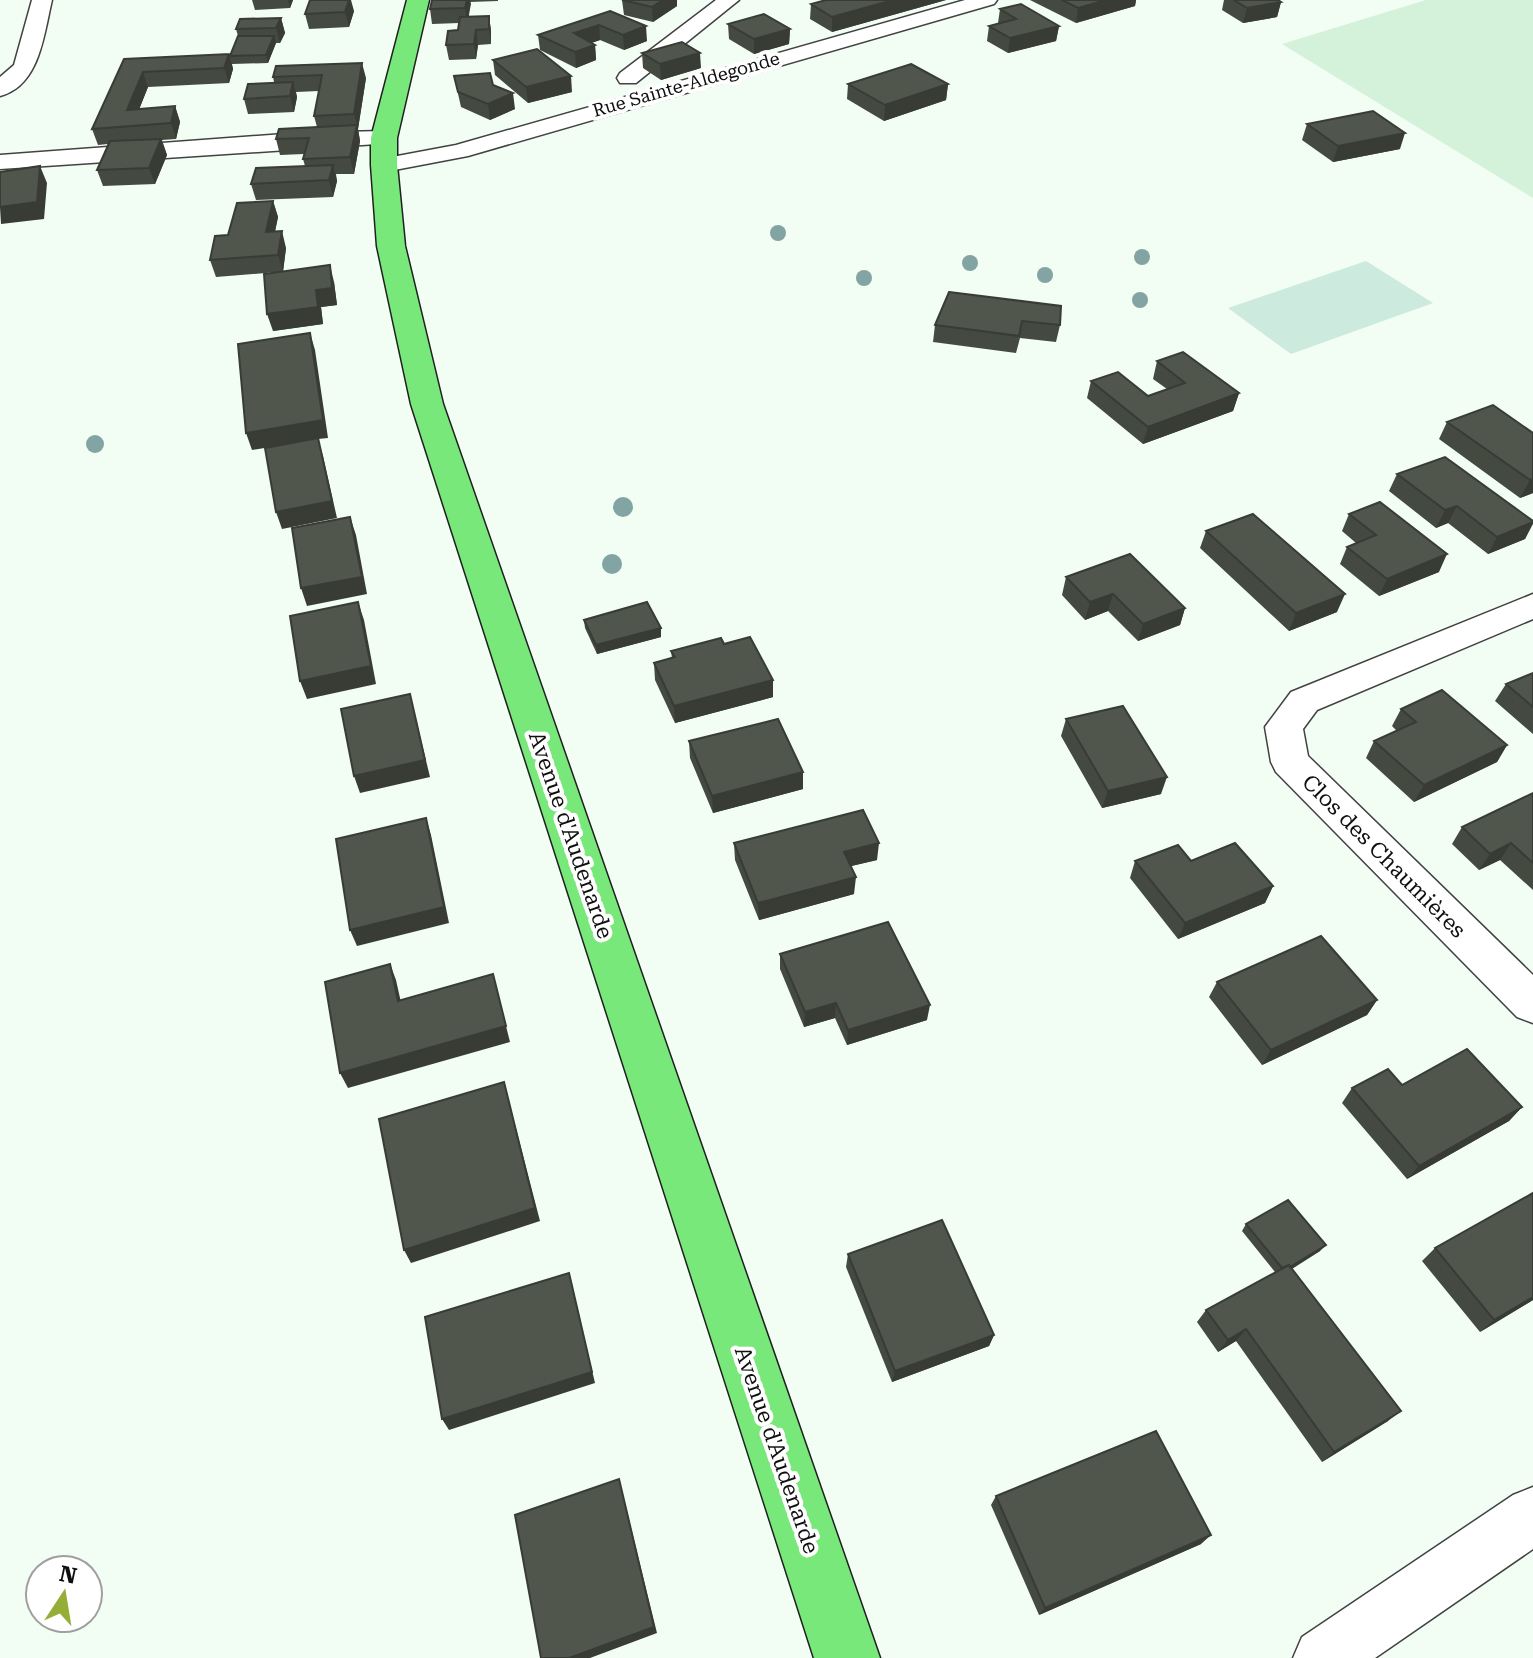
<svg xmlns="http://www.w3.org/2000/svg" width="1533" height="1658" font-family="'Roboto Serif',serif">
  <rect width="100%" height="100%" fill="#f2fdf3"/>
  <path fill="#d4f1d9" d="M1426,0H1533V198L1282,44Z"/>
  <path fill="#cdeade" d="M1366,261L1433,303L1291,354L1228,308Z"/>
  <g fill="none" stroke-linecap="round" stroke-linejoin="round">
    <defs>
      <path id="street" d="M32,0H52C44,33 40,86 0,96V77L14,65Z
        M716,0H739L636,83H620L617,78L620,73Z
        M965,0H997L994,4L468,156L384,172L376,170L372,165L376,160L456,145Z
        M384,131L392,133L396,138L392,143L0,169V155L297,133Z
        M1533,594V619L1317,710L1303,729L1308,756L1533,975V1023L1517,1017L1276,772L1271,762L1265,727L1291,692Z
        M1533,1487V1549L1375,1658H1293L1302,1637L1513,1495Z"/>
      <path id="primary" d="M407,0H429L397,138V165L405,246L443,404L880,1658H814L411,404L377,246L371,165V138Z"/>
    </defs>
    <use href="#street" stroke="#424242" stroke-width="3"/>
    <use href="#primary" stroke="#202020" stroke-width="3"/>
    <use href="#street" fill="#fff" fill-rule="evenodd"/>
    <use href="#primary" fill="#77e879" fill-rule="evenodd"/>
  </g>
  <g fill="#82a4a2">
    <circle cx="778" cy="233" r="8"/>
    <circle cx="1142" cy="257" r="8"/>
    <circle cx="970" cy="263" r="8"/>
    <circle cx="1045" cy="275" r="8"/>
    <circle cx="864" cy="278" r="8"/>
    <circle cx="1140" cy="300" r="8"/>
    <circle cx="95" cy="444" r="9"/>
    <circle cx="623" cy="507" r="10"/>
    <circle cx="612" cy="564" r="10"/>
  </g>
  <path fill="#454a41" d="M252,0H293L290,8L255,10Z
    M432,0H498V1L470,2L469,16H489L491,31V44L478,45L476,59L449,60L446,45L458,30L459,23L432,24L430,9Z
    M622,0H677V6L653,22L624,15Z
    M946,0L832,32L810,19L811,4Z
    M1030,0H1136L1135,6L1076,23Z
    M1224,0H1278L1281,2L1277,17L1243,23L1222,10Z
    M1000,9L1059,26L1056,41L1008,53L987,41L989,26L998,23Z
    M354,11L349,27L309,29L305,14Z
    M610,11L647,41L624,50L600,40L591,43L595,45L596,60L576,68L540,50L538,35Z
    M281,18L285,33L280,43H276L268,63L232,64L233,69L229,83L148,87L139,109L175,106L180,122L176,139L162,140L167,155L155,184L103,186L97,170L108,144L98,145L92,129L124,59L229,54L230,56L238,36L236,29Z
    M728,24L790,29L789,44L754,54L729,39Z
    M642,53L701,68L661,80L643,68Z
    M493,60L572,92L528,103L495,75Z
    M276,66L366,78L358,129L360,141L354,174H336L337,181L333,197L256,200L251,184L305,166L303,159L304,154L280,155L276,139L317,127L314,116L319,91L296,92L297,97L294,112L248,114L244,99L274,82L273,77Z
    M454,76L493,85L515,109L490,120L461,107Z
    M848,84H948L946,100L884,121L847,99Z
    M1307,124L1400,149L1333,162L1302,140Z
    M273,201L278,217L275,232L286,248L283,271L334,282L337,305L321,307L323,324L273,331L277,272L216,277L210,260L228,235Z
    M949,292L1060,325L1056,342L1020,338L1016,353L933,342L935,325Z
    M1157,361L1239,393L1233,411L1143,444L1087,398L1091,381L1148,396L1167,389L1153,379Z
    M1447,422L1533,433V493L1520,498L1439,439Z
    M1397,474L1533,521V524L1525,539L1488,554L1448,523L1436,528L1389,491Z
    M1349,514L1439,572L1379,596L1340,564L1347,547L1356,543L1342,531Z
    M1206,531L1337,612L1289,631L1200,548Z
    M1066,577L1185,608L1180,625L1138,641L1108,611L1085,620L1062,595Z
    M584,620L661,637L597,654L585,628Z
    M724,644L773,697L675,723L655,680L654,663L672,658L671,651Z
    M1533,673V734L1495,701L1506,684Z
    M1401,709L1507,745L1497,762L1414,802L1366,758L1374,741L1397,731L1392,726Z
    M1066,719L1161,794L1102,808L1061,736Z
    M689,741L803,789L713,813L690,758Z
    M1533,793V890L1500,860L1479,870L1452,844L1462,827Z
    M734,843L877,860L851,866L854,894L759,920L735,860Z
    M1135,861H1191L1273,886L1265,903L1178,939L1130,878Z
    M780,954L927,1020L847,1045L835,1018L804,1027L780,969Z
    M1217,982L1377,1000L1367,1015L1262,1065L1209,997Z
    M1402,1085L1522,1107L1509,1121L1407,1179L1342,1103L1352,1088Z
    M1246,1224L1320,1251L1292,1269L1388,1421L1322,1462L1236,1341L1218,1352L1197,1322L1206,1310L1275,1272L1242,1231Z
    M1435,1248L1533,1300L1480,1332L1422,1261Z
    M848,1254L994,1335L989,1346L892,1382L846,1267Z
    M996,1496L1201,1544L1039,1615L991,1505Z"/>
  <path fill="#383c35" d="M288,0H293L290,8Z
    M349,0H351L354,11L349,27L345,12Z
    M467,0H470L471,4L467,23L465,8Z
    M663,0H677V6L653,22L652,7Z
    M893,0H946L832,32V17Z
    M1106,0H1136L1135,6L1076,23L1078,8Z
    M1281,2L1277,17L1243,23L1247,8Z
    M489,16L491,31V44L489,29Z
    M281,18L285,33L280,43L276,28Z
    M599,25L600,40L575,49L574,33Z
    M646,26L647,41L624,50L623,35Z
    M1059,26L1056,41L1008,53L1010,38Z
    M790,29L789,44L754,54V39Z
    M476,30L478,45L476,59L474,44Z
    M274,36L276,43L268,63L266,55Z
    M595,45L596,60L576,68L575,52Z
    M700,53L701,68L661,80L660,64Z
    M229,54L233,69L229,83L224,68Z
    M362,63L366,78L358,129L360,141L354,174L350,157L357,125L354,114Z
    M143,72L148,87L133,125L127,110Z
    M571,76L572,92L528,103L526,87Z
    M293,82L297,97L294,112L290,96Z
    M948,84L946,100L884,121L885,105Z
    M513,93L515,109L490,120L488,104Z
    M175,106L180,122L176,139L171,123Z
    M1405,133L1400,149L1333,162L1338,146Z
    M161,139L167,155L155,184L149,168Z
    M333,165L337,181L333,197L329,180Z
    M40,166L47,183L44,219L1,224L0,207Z
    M273,201L278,217L271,249L266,232Z
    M282,231L286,248L283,272L278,255Z
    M330,265L334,282L337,305L321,307L323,324L273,331L267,314L316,290Z
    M310,333L315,350L328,438L318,439L323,456L337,518L282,529L276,512L318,439L252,450L246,433Z
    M1239,393L1233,411L1143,444L1148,427Z
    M1533,479V493L1520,498L1530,480Z
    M1457,506L1448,523L1436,528L1445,510Z
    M350,517L356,535L367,594L307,606L301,588Z
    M1533,522L1525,539L1488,554L1497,537Z
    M1447,554L1439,572L1379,596L1387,579Z
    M1113,594L1108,611L1085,620L1090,602Z
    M1345,594L1337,612L1289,631L1296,613Z
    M358,602L364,620L376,684L307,699L300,681Z
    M1185,608L1180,625L1138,641L1143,624Z
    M661,628V637L597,654L596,645Z
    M773,680V697L675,723L674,706Z
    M410,694L430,777L360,793L354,776Z
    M1507,745L1497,762L1414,802L1424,785Z
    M803,772V789L713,813L712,796Z
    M1167,777L1161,794L1102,808L1108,791Z
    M426,818L431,835L449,923L357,946L350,930Z
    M879,843L877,860L843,868L844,852Z
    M1511,843L1500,860L1479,870L1490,854Z
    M856,877L854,894L759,920L758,903Z
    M1273,886L1265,903L1178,939L1185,923Z
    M390,964L396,980L404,1016L398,1001Z
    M493,974L510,1042L348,1088L340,1073Z
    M1377,1000L1367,1015L1262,1065L1271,1050Z
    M836,1003L835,1018L804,1027L805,1012Z
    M930,1005L927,1020L847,1045L848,1030Z
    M504,1082L540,1221L411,1263L404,1250Z
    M1522,1107L1509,1121L1407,1179L1419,1166Z
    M1326,1245L1320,1251L1278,1277L1284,1271Z
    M569,1273L595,1383L449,1430L442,1419Z
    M1533,1297V1300L1480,1332L1494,1320Z
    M1246,1329L1236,1341L1218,1352L1228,1340Z
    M994,1335L989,1346L892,1382L895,1371Z
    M1401,1411L1388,1421L1322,1462L1334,1452Z
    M619,1479L657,1633L590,1658H569Z
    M1211,1535L1201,1544L1039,1615L1045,1608Z"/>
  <path fill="#50564c" stroke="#383c35" stroke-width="2" d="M310,0H349L345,12L305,14Z
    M432,0H467L465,8L430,9Z
    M622,0H663L652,7Z
    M826,0H893L832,17L811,4Z
    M1062,0H1106L1078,8Z
    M1234,0H1278L1281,2L1247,8Z
    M1021,4L1059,26L1010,38L989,26L1016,19L1000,9Z
    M610,11L646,26L623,35L599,25L574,33L595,45L575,52L538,35Z
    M764,14L790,29L754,39L728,24Z
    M489,16V29L476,30L474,44L446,45L448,31L458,30L460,17Z
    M281,18L276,28L236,29L240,19Z
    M238,36H274L266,55L230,56Z
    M682,42L700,53L660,64L642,53Z
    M537,49L571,76L526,87L493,60Z
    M229,54L224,68L143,72L127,110L175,106L171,123L92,129L124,59Z
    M362,63L354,114L314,116L322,75L273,77L276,66Z
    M911,64L948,84L885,105L848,84Z
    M490,73L493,85L513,93L488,104L458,92L454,76Z
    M293,82L290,96L244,99L248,84Z
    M1373,111L1405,133L1338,146L1307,124Z
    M357,125L350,157L303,159L309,138L276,139L279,129Z
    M161,139L149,168L97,170L110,141Z
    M333,165L329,180L251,184L256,168Z
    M40,166L37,202L0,207V172Z
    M273,201L266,232L282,231L278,255L210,260L215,236L228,235L237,203Z
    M330,265L332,288L316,290L318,307L267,314L264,274Z
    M949,292L1061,306L1060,325L1022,321L1019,336L935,325Z
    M310,333L323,420L246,433L238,344Z
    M1183,352L1239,393L1148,427L1091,381L1118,372L1148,396L1185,383L1157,361Z
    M1493,405L1533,433V479L1530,480L1447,422Z
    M318,438L332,501L276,512L265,448Z
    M1445,457L1533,521V522L1497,537L1457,506L1445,510L1397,474Z
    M1380,502L1447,554L1387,579L1347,547L1376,535L1349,514Z
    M1253,514L1345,594L1296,613L1206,531Z
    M350,517L362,577L301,588L292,528Z
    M1130,554L1185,608L1143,624L1113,594L1090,602L1066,577Z
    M358,602L371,666L300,681L290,616Z
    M647,602L661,628L596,645L584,620Z
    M750,637L773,680L674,706L654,663L675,657L671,651L721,638L724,644Z
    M1533,673V707L1506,684Z
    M1442,690L1507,745L1424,785L1374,741L1416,722L1401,709Z
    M410,694L425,760L354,776L341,709Z
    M1123,706L1167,777L1108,791L1066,719Z
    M778,719L803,772L712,796L689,741Z
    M1533,793V863L1511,843L1490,854L1462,827Z
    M863,810L879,843L844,852L856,877L758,903L734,843Z
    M426,818L444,907L350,930L336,839Z
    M1235,843L1273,886L1185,923L1135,861L1178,845L1191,861Z
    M888,922L930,1005L848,1030L836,1003L805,1012L780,954Z
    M1321,936L1377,1000L1271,1050L1217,982Z
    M390,964L398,1001L493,974L506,1026L340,1073L325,982Z
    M1467,1049L1522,1107L1419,1166L1352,1088L1388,1069L1402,1085Z
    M504,1082L535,1208L404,1250L379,1119Z
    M1533,1193V1297L1494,1320L1435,1248Z
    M1288,1200L1326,1245L1290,1267L1289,1265L1282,1268L1246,1224Z
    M942,1220L994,1335L895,1371L848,1254Z
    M1289,1265L1401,1411L1334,1452L1246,1329L1228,1340L1206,1310Z
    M569,1273L592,1372L442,1419L425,1317Z
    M1156,1431L1211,1535L1045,1608L996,1496Z
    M619,1479L654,1627L569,1658H541L515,1515Z"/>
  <g text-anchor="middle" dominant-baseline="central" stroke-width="8" stroke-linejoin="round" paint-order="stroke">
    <g font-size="18" fill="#0f0f0f" stroke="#fff">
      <text transform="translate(686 84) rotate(-16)">Rue Sainte-Aldegonde</text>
    </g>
    <g font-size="22" fill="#0f0f0f" stroke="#fff">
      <text transform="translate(571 835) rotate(71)">Avenue d'Audenarde</text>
      <text transform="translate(1384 856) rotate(45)">Clos des Chaumières</text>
      <text transform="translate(777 1450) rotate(71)">Avenue d'Audenarde</text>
    </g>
  </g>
  <g transform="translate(64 1594) rotate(12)"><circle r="38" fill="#ffffff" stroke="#9f9f9f" stroke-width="2"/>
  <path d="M0-6L14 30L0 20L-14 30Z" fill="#95ae37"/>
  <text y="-12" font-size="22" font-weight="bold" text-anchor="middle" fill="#0f0f0f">N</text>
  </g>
</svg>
